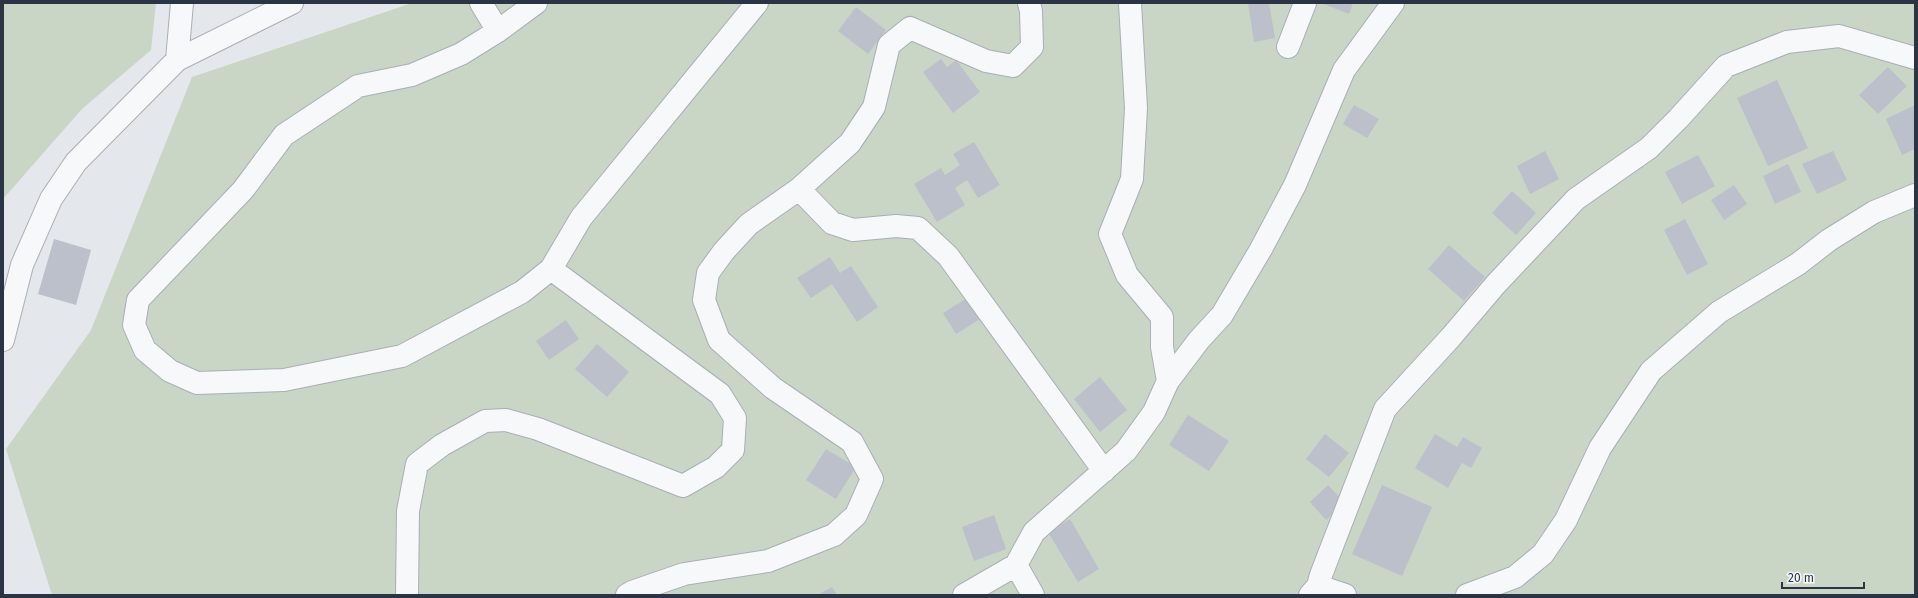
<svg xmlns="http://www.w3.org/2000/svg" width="1918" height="598" font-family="'Fira Sans',sans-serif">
  <rect width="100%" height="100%" fill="#e4e7ec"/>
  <path fill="#c9d6c5" d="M3,3H156L151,50L82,109L3,199Z
    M412,3H1915V595H52L6,449L91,330L192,77Z"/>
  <path fill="#bbc0ca" d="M1248,3H1269L1275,38L1254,42Z
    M1321,3H1353L1349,14Z
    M856,7L886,30L868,54L838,31Z
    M941,59L947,67L956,60L980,92L953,113L923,72Z
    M1888,67L1907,86L1878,114L1859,95Z
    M1777,80L1808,148L1768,166L1737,98Z
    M1354,105L1379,119L1367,138L1343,124Z
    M1915,105V149L1902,155L1886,119Z
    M974,142L1000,185L978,198L967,180L955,188L965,205L937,222L914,184L941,168L945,175L960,165L953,154Z
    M1545,151L1559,179L1530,194L1517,166Z
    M1833,151L1847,180L1817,194L1802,164Z
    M1698,155L1715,186L1682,204L1665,172Z
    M1788,164L1801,192L1775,204L1763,176Z
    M1734,185L1747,204L1724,220L1711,200Z
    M1512,191L1536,213L1516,235L1492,213Z
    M1685,219L1708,264L1687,275L1664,230Z
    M54,239L91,250L76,305L38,294Z
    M1449,245L1485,277L1464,301L1428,269Z
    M830,257L840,273L851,266L878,307L857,322L832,284L811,298L797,278Z
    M972,295L985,316L956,334L943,313Z
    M566,320L579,339L549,360L536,341Z
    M597,344L629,372L607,397L575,369Z
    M1100,377L1127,410L1100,432L1074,399Z
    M1188,415L1229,441L1209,471L1169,445Z
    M1325,434L1349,453L1329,477L1306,459Z
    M1435,434L1457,447L1463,437L1482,448L1471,468L1462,463L1448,488L1415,468Z
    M826,449L856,467L836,499L806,480Z
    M1328,485L1344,502L1326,520L1310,502Z
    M1382,485L1432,507L1402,576L1352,554Z
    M994,515L1006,549L974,561L962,527Z
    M1070,519L1099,569L1078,582L1048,532Z
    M832,587L837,595H817Z"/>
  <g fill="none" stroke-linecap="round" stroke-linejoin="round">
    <defs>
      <path id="minor" d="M481,3L498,31
        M536,3L498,31L461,54L412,75L358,86L284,135L243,190L138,300L134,325L145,350L170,371L197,383L284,380L402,356L522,292L551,269L581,218L757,3
        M1130,3L1136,108L1132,179L1110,234L1127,275L1162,317V347L1168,381
        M1288,47L1305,3
        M177,60L292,3
        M799,189L832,223L853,230L896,226L918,228L948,256L1104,471
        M3,340L22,265L51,199L76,162L177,60L182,3
        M1016,565L1033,595
        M1318,586L1345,595
        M407,595L408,511L417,464L442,445L485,421L506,420L538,429L683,486L716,467L733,450L735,418L720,394L551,269
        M627,595L632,592L684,574L768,561L834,535L856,515L872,479L852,442L773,388L719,340L704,300L708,273L724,251L749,224L799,189L850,143L874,107L889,45L910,28L986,61L1013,66L1032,47L1031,11L1029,3
        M964,595L1016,565L1034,532L1126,451L1154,412L1168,381L1199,340L1222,315L1261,249L1295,185L1344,70L1393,3
        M1310,595L1318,586L1321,575L1385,409L1451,337L1496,284L1576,199L1649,148L1678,119L1726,66L1787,42L1839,36L1915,58
        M1467,595L1515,577L1543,554L1566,520L1600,448L1651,371L1719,312L1798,264L1829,240L1874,212L1915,195"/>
    </defs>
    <use href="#minor" stroke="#a9aeb7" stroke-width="24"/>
    <use href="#minor" stroke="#f7f8fa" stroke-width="22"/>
  </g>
  <rect width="1918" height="598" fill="none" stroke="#2b3445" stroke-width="8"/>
  <path d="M1782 582v6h82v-6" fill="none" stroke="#2b3445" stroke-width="2"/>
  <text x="1788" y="582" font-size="12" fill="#2b3445" stroke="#f4f6f9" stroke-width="3" paint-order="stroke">20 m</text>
</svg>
